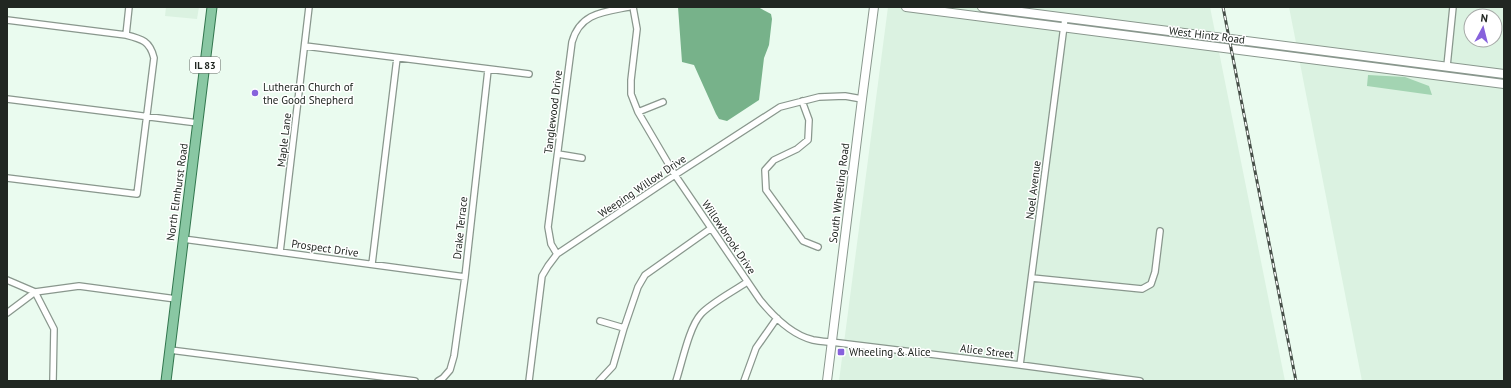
<svg xmlns="http://www.w3.org/2000/svg" width="1511" height="388" font-family="'PT Sans',sans-serif">
  <rect width="100%" height="100%" fill="#eafbef"/>
  <path fill="#dbf2e1" fill-rule="evenodd" d="M166,7H199L197,19L165,16Z
    M888,7H1210L1285,381H839Z
    M1289,7H1504V381H1362ZM1471,16H1495V40H1471Z"/>
  <path fill="#a3d4b2" d="M1368,75L1405,77L1429,86L1432,95L1367,86Z"/>
  <path fill="#77b28a" d="M678,7H758L771,14L772,19L769,45L764,58L759,100L727,121L719,119L716,114L694,65L682,62Z"/>
  <g fill="none" stroke-linecap="round" stroke-linejoin="round">
    <defs>
      <path id="minor" d="M633,7L637,29L631,80V94L638,112L675,175L760,300C773,316 792,335 813,340C819,341 825,342 831,342L1020,365L1140,381
        M7,20L126,35C142,39 150,41 154,58L137,194L7,178
        M126,35L129,7
        M305,46L529,74
        M1447,66L1453,7
        M7,99L198,123
        M802,101L809,120L808,140L797,149L774,160L765,170L766,190L803,241L818,247
        M638,112L663,102
        M558,154L582,158
        M183,239L465,277
        M280,252L309,7
        M557,254L551,244L548,227L572,42C580,13 603,12 629,7
        M372,264L397,58
        M1032,278L1142,289L1151,284L1155,272L1160,231
        M7,280L35,292L54,329L53,381
        M7,313L35,292L79,286L176,299
        M600,321L624,328
        M170,350L415,381
        M1020,365L1065,18
        M438,381L443,378L450,370L454,356L465,277L488,70
        M529,381L542,276L548,266L557,254L675,175L780,107L819,97L845,96L862,99
        M599,381L613,366L624,328L638,287L645,275L710,229
        M676,381C682,363 689,327 701,314C711,303 734,291 747,282
        M744,381L756,348L777,318"/>
      <path id="secondary" d="M906,7L1504,84
        M982,7L1504,74
        M827,381L862,99L874,7"/>
      <path id="primary" d="M166,381L212,7"/>
    </defs>
    <use href="#minor" stroke="#89978d" stroke-width="8"/>
    <use href="#secondary" stroke="#89978d" stroke-width="10"/>
    <use href="#primary" stroke="#32764e" stroke-width="11"/>
    <use href="#minor" stroke="#fff" stroke-width="5.5"/>
    <use href="#secondary" stroke="#fff" stroke-width="8"/>
    <use href="#primary" stroke="#89c7a3" stroke-width="9"/>
    <defs>
      <path id="rail" d="M1223,7L1296,381"/>
    </defs>
    <use href="#rail" stroke="#464f48" stroke-width="3"/>
    <use href="#rail" stroke="#fff" stroke-width="1.5" stroke-dasharray="4.5" stroke-linecap="butt"/>
  </g>
  <g fill="#8762dc" stroke="#fff" stroke-width="1.5">
    <circle cx="255" cy="93" r="4"/>
    <rect x="837" y="348" width="8" height="8" rx="2"/>
  </g>
  <g text-anchor="middle" dominant-baseline="central" stroke-width="3" stroke-linejoin="round" paint-order="stroke">
    <rect fill="#fff" stroke="#646864" stroke-width="1" x="190" y="57" width="30" height="16" rx="3"/>
    <g font-size="10" font-weight="bold" fill="#212722">
      <text x="205" y="65">IL 83</text>
    </g>
    <g font-size="11" fill="#212722" stroke="#fff">
      <text transform="translate(1207 35) rotate(7)">West Hintz Road</text>
      <text transform="translate(553 112) rotate(-83)">Tanglewood Drive</text>
      <text transform="translate(284 140) rotate(-83)">Maple Lane</text>
      <text transform="translate(642 186) rotate(-34)">Weeping Willow Drive</text>
      <text transform="translate(1033 190) rotate(-83)">Noel Avenue</text>
      <text transform="translate(177 192) rotate(-82)">North Elmhurst Road</text>
      <text transform="translate(839 193) rotate(-83)">South Wheeling Road</text>
      <text transform="translate(460 228) rotate(-84)">Drake Terrace</text>
      <text transform="translate(729 237) rotate(56)">Willowbrook Drive</text>
      <text transform="translate(325 248) rotate(8)">Prospect Drive</text>
      <text transform="translate(987 351) rotate(7)">Alice Street</text>
    </g>
    <g font-size="11" fill="#212722" stroke="#fff" text-anchor="start">
      <text x="263" y="87">Lutheran Church of<tspan x="263" dy="13">the Good Shepherd</tspan></text>
      <text x="849" y="352">Wheeling &amp; Alice</text>
    </g>
  </g>
  <rect width="1511" height="388" fill="none" stroke="#212722" stroke-width="16"/>
  <g transform="translate(1483 28) rotate(7)"><circle r="19" fill="#ffffff" stroke="#a6a9a7"/>
  <path d="M0-3L7 15L0 10L-7 15Z" fill="#8762dc"/>
  <text y="-6" font-size="11" font-weight="bold" text-anchor="middle" fill="#212722">N</text>
  </g>
</svg>
